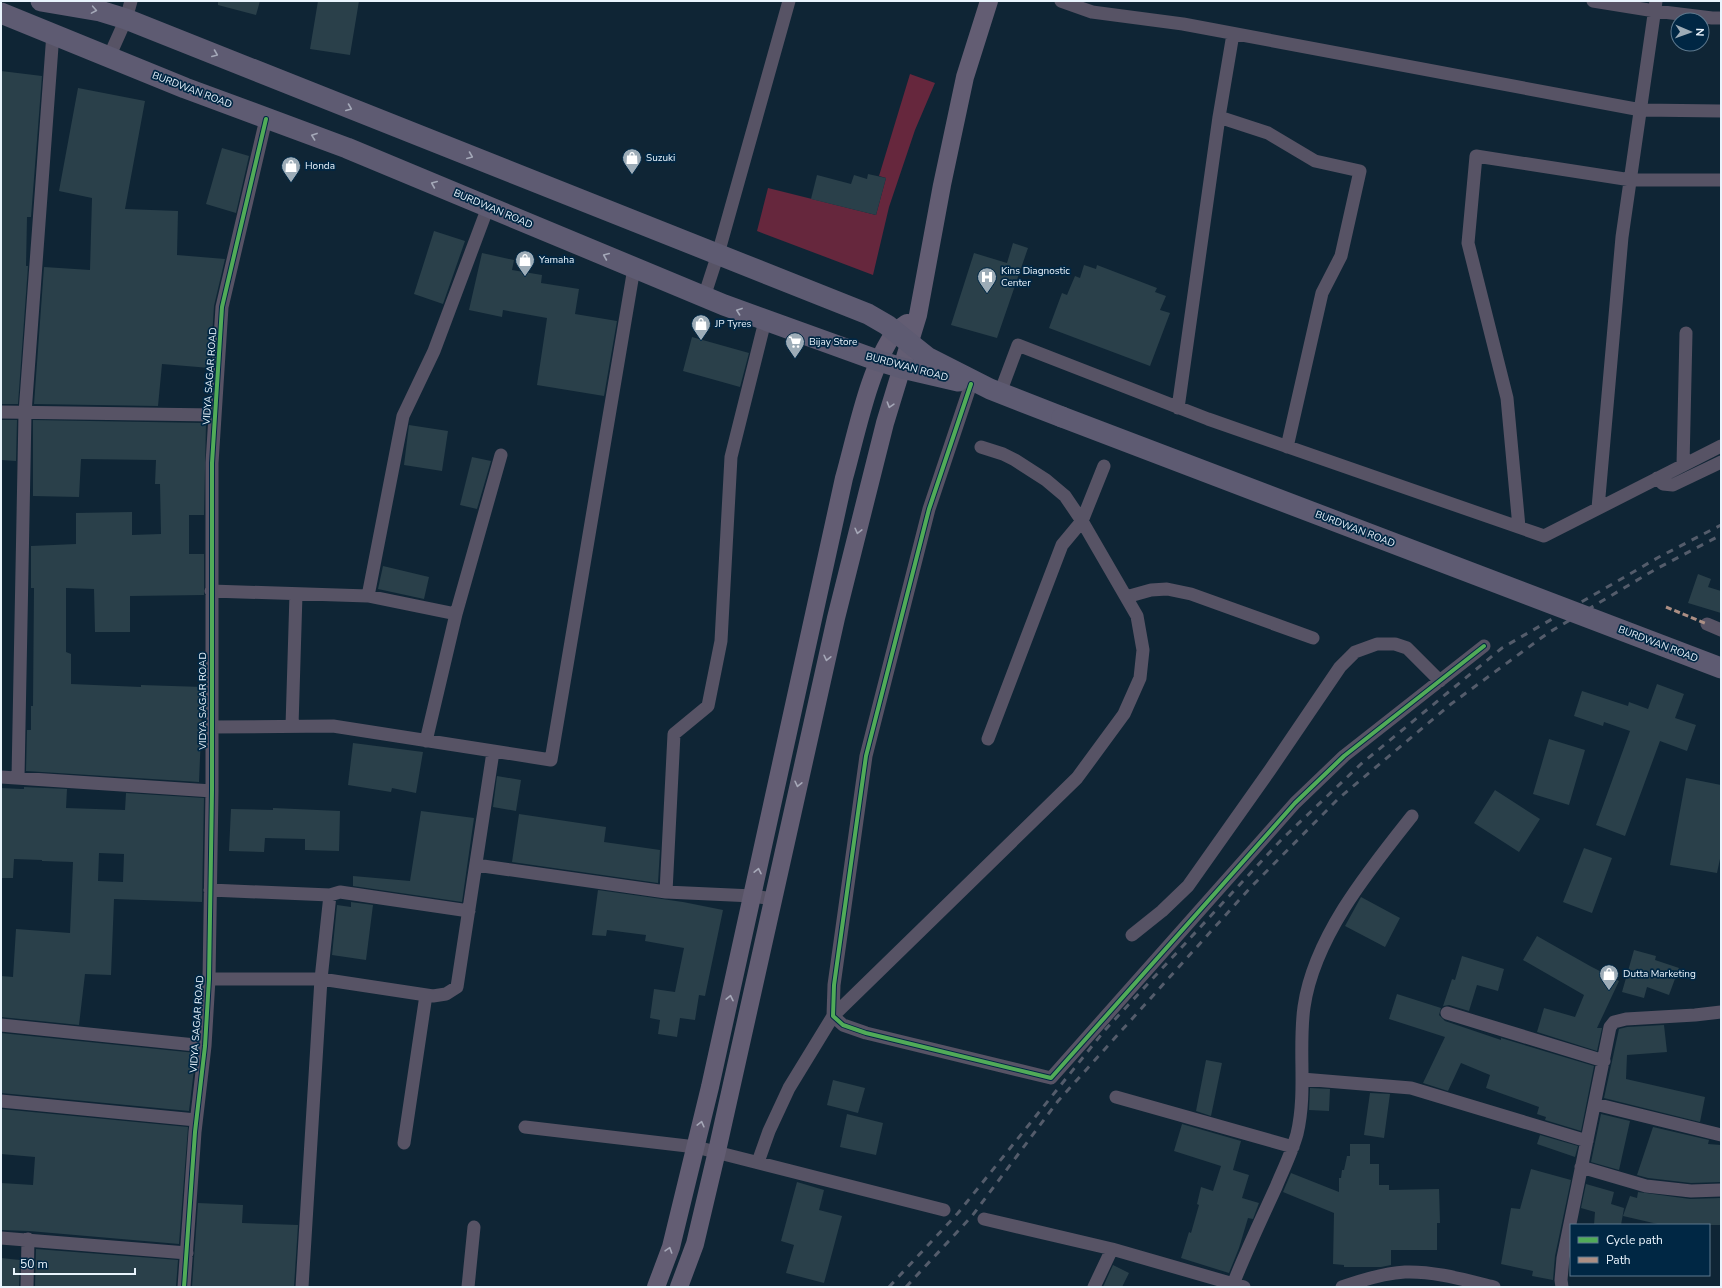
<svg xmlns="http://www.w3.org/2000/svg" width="1722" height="1288" font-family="'Nunito Sans',sans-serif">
  <rect width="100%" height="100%" fill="#0f2535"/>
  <path fill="#66273d" d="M910,74L935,83L915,130L889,207L873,275L757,231L768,188L876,215L886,178L879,176Z"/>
  <path fill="#2a404a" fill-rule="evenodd" d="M218,1H260L256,15L218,5Z
    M318,1H359L350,55L310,49Z
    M1,71L42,76L31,217H27L26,266H28L18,404H1Z
    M78,88L145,101L125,209L178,211L177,255L225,259L214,306L210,368L162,364L158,406L34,404L44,267L90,270L92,198L59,191Z
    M222,148L249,156L236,213L206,204Z
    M868,174L886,178L876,215L811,199L817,175L851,184L854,175L867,179Z
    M434,231L465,241L443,304L414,294Z
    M1013,243L1028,248L997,338L951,325L974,253L1007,263Z
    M482,253L514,260L512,270L542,275L541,283L579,289L575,314L617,321L604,396L537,385L547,318L503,310L502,317L469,310Z
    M1084,265L1096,269L1097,265L1157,288L1155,292L1166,296L1160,310L1170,313L1150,366L1049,328L1062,293L1067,295L1075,276L1080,278Z
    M692,337L749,353L740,387L683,371Z
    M1,420H17L16,461L1,460Z
    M33,420L206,423L204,515H189V554H204V595L130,596V632H95L94,589L66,588V652L71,654V684L141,687V685L203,687L199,782L26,771L27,730H31V706H33L34,588H31V546L76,544V513L132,512V535L161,534L160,484H155L156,460L81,459L79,497L33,496Z
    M409,425L448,431L442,471L404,465Z
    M472,457L491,461L477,509L460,505Z
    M383,566L429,577L424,599L378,589Z
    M1698,574L1711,579L1708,587L1721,591V613L1688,603Z
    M1657,684L1684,694L1675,718L1696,725L1687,751L1660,741L1625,836L1596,825L1630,731L1604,722L1603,726L1574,716L1582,691L1628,706L1629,702L1648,709Z
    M1549,739L1585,750L1569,805L1533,794Z
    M353,743L423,752L416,793L392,788L391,792L348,785Z
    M497,776L521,780L516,811L493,807Z
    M1686,778L1721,785V854L1717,873L1670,865Z
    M24,787L67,789L66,808L125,810L126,793L204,798L202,902L114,899L111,975L85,974L79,1025L1,1017V976L13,977L16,929L70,933L73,862L42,861V860L14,859L13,878H1V788L21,789H24ZM99,853L124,854L123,882L98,881Z
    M1495,790L1540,819L1519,852L1474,823Z
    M273,808L340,811L339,851L305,850V839L265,838L264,852L229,851L231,809L273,810Z
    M421,811L474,818L462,902L353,886V876L410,881Z
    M519,814L606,827L604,842L660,850L658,883L512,862Z
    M1584,848L1612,858L1592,913L1563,902Z
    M598,890L683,902L723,910L705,996L699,995L695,1020L680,1018L677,1037L658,1034L660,1020L650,1018L654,989L675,992L684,948L645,941L646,935L607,930L606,936L592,935Z
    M1361,897L1400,918L1385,947L1345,926Z
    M351,902L373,905L366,960L332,955L337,905L351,907Z
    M1537,936L1590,966L1619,981L1597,1028H1602L1597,1051L1537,1032L1544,1008L1575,1017L1584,995L1523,960Z
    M1634,950L1656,956L1655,960L1679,968L1669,995L1647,987L1644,998L1622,992Z
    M1462,956L1504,969L1498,991L1477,985L1469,1011L1449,1005L1443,1006L1452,979L1455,980Z
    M1397,994L1441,1008L1439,1015L1445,1021L1501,1040V1038L1594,1066L1581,1131L1545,1120L1546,1117L1537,1114L1539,1107L1486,1088L1490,1075L1461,1063L1448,1091L1423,1083L1445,1037L1389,1019Z
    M1664,1025L1667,1052L1627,1055L1626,1079L1705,1097L1700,1122L1604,1098L1619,1029L1627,1027Z
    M1,1033L196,1053L189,1111L1,1093Z
    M1206,1060L1222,1063L1211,1116L1196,1111Z
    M833,1080L865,1088L858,1113L827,1105Z
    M1310,1088L1330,1089L1329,1111L1309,1110Z
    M1370,1093L1390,1094L1384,1138L1364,1135Z
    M1,1109L188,1127L179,1244L29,1231L1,1230V1183L33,1185L35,1157L1,1154Z
    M847,1114L883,1123L876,1155L840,1147Z
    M1601,1114L1630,1121L1619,1170L1591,1162Z
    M1182,1124L1241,1141L1233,1170L1249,1175L1242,1198L1259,1203L1253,1219L1248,1218L1239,1248L1229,1273L1181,1258L1189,1232L1191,1233L1199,1205L1197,1204L1201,1187L1213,1191L1221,1166L1174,1151Z
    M1653,1127L1709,1140L1708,1144L1721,1145V1182L1691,1183L1648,1178L1637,1175Z
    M1540,1135L1578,1146L1575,1157L1537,1144Z
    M1350,1144H1370V1164H1379V1185H1389V1190L1439,1189L1440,1223H1437V1250H1391V1265L1381,1267H1344V1265L1333,1264L1334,1213L1283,1192L1291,1173L1339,1192V1178H1341L1342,1170H1344L1347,1156H1350Z
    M1531,1169L1571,1180L1555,1256L1553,1280L1532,1276L1533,1271L1501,1264L1511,1208L1520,1209Z
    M797,1182L824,1190L819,1210L842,1216L824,1283L786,1273L794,1245L781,1241Z
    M1586,1184L1614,1192L1611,1204L1624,1208L1621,1225H1594L1595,1212L1581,1208Z
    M1638,1192L1690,1199L1721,1198V1225H1662L1623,1216L1630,1196L1637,1198Z
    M198,1203L243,1205L242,1223L298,1225L294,1287H192Z
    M36,1249L178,1260L176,1287H35Z
    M1,1258L20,1260L19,1287H1Z
    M1113,1265L1129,1273L1122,1287H1103Z"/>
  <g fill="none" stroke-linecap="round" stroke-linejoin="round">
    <path stroke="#575365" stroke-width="13" d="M1061,1L1092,12L1183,24L1641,110L1721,111
      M1593,1L1655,11L1712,18H1721
      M109,57L126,19L131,1
      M1219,117L1268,133L1315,161L1360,171L1341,256L1322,293L1287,447
      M704,297L718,254L789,1
      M971,384L929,509L866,756L834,985L833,1016L843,1025L866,1033L1051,1078L1295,803L1344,756L1484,646
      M1000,393L1018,345L1208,419L1544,536L1721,446
      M1178,408L1219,117L1233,34
      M1,412L215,415
      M1683,465L1686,333
      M1657,478L1663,484L1673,485L1721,462
      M1598,508L1622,237L1656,1
      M1519,527L1507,398L1468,243L1476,156L1631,180H1721
      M211,591L368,596L456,614
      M368,596L403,416L434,351L488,207
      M1126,597L1151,590L1167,589L1191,594L1313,638
      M1707,624L1721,630
      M292,726L296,594
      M211,727L333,726L551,760L634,268
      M988,739L1062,545L1082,521L1104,466
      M426,741L456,614L501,455
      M1,777L212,791
      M18,778L25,413L53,33
      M476,865L666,892L753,896L772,899
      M210,890L330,895L340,892L469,911
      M666,892L674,734L708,706L721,641L731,457L765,321
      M1132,935L1162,911L1188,886L1270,770L1340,667L1355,652L1377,644H1395L1407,648L1440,681
      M209,979H321L433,996L446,994L457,987L493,752
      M1447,1013L1604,1061
      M1,1025L205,1046
      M1302,1079L1411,1088L1587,1141
      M1116,1097L1293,1147
      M1,1101L196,1120
      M1595,1104L1721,1135
      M525,1127L696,1147L944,1210
      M404,1143L426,995
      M758,1162L769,1131L789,1088L833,1016L1077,778L1124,714L1140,678L1143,650L1137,616L1082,521L1065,496L1046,480L1015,460L1003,454L981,447
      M1581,1167L1646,1186L1691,1191L1721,1190
      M984,1219L1112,1249L1244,1287
      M1,1238L187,1253
      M27,1287L28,1239
      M184,1287L195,1132L205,1046L209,979L212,791V463L222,307L266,119
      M302,1287L321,979L330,895
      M468,1287L474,1227
      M1094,1287L1112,1249
      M1232,1287C1245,1253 1261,1220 1276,1187C1283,1170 1292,1152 1297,1134C1307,1092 1298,1049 1304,1007C1314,937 1369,870 1412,816
      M1342,1287C1362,1280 1384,1273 1405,1272C1435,1271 1465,1280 1494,1287
      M1562,1287L1561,1280L1563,1258L1610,1027L1614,1022L1626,1019L1695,1015L1721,1012"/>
    <path stroke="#635d73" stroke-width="18" d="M656,1287L671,1247L710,1087L844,478C856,436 869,367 895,332C897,329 903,326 907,323
      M679,1287L695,1244L717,1151L836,618L885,423L918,315L942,185L965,77L989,1"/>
    <path stroke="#5e5b72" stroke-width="21" d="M41,1L100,11L126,19L868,314L887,325L927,357L990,389L1062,417
      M1,13L185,88L347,148L724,305L879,361L902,368L958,381"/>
    <path stroke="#545c6b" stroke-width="3" stroke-dasharray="7 7" stroke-linecap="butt" d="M889,1287L958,1213L1105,1030L1282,839L1361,764L1502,648L1659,557L1721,525
      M906,1287L972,1216L1058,1101L1250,888L1338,799L1451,704L1548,633L1656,569L1721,535"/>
    <path stroke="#5e5b72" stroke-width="21" d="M1062,417L1721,668"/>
    <path stroke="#ac8f84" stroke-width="3" stroke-dasharray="6 3" stroke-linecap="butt" d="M1666,607L1707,624"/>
    <defs>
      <path id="cycleway" d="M971,384L929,509L866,756L834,985L833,1016L843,1025L866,1033L1051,1078L1295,803L1344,756L1484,646
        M184,1287L195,1132L205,1046L209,979L212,791V463L222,307L266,119"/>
    </defs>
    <use href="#cycleway" stroke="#002744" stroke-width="6"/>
    <use href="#cycleway" stroke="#51ab58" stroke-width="4"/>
  </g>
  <defs><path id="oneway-chevron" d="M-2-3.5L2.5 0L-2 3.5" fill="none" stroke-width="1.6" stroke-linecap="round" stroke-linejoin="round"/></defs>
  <g stroke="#a4a8b8">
    <use href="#oneway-chevron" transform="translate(94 10) rotate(10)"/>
    <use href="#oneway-chevron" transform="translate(215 54) rotate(22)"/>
    <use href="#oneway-chevron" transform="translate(349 108) rotate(22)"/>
    <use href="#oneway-chevron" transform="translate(314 136) rotate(-160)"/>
    <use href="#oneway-chevron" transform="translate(470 156) rotate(22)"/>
    <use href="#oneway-chevron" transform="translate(434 184) rotate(-157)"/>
    <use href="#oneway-chevron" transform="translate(606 256) rotate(-157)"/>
    <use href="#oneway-chevron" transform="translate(739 311) rotate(-160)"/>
  </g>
  <g stroke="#a6a8b8">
    <use href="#oneway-chevron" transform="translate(890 405) rotate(107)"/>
    <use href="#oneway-chevron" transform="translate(858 531) rotate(104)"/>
    <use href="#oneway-chevron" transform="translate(827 658) rotate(103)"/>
    <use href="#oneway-chevron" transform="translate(798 784) rotate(103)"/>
    <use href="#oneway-chevron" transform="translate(758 871) rotate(-78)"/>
    <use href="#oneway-chevron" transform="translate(730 998) rotate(-78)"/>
    <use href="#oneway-chevron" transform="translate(701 1124) rotate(-76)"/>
    <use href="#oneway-chevron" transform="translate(669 1250) rotate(-72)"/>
  </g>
  <defs>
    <symbol id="shop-pin" viewBox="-11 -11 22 30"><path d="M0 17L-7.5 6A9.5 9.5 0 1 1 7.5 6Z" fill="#9dacb7" stroke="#002744"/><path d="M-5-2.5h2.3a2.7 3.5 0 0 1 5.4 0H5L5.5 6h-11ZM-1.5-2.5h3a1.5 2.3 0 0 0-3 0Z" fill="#fff"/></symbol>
    <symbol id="hospital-pin" viewBox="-11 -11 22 30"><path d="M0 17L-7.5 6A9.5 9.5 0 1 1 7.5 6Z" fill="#9dacb7" stroke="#002744"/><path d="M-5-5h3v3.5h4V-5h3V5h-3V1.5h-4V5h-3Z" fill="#fff"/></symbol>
    <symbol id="supermarket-pin" viewBox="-11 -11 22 30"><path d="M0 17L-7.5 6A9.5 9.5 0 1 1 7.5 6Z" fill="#9dacb7" stroke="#002744"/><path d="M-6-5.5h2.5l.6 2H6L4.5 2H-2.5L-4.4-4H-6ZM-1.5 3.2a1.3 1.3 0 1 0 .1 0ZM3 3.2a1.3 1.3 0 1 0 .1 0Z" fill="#fff"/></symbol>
  </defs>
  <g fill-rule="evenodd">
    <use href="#shop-pin" x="621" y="147" width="22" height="30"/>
    <use href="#shop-pin" x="280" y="155" width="22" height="30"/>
    <use href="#shop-pin" x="514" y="249" width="22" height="30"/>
    <use href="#hospital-pin" x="976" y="266" width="22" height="30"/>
    <use href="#shop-pin" x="690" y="313" width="22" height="30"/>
    <use href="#supermarket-pin" x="784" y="331" width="22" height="30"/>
    <use href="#shop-pin" x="1598" y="963" width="22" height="30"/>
  </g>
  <g text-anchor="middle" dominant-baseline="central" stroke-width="3.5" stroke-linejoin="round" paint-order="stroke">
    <g font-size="10" fill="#e9f4fd" stroke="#002744">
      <text transform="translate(192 90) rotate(21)">BURDWAN ROAD</text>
      <text transform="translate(493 209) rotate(23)">BURDWAN ROAD</text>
      <text transform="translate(907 367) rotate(15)">BURDWAN ROAD</text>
      <text transform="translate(210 376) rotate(-86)">VIDYA SAGAR ROAD</text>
      <text transform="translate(1355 529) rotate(21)">BURDWAN ROAD</text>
      <text transform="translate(1658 644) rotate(21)">BURDWAN ROAD</text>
      <text transform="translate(203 701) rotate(-90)">VIDYA SAGAR ROAD</text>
      <text transform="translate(197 1024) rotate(-86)">VIDYA SAGAR ROAD</text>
    </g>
    <g font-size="10" fill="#e9f4fd" stroke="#002744" text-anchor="start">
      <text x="646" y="158">Suzuki</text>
      <text x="305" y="166">Honda</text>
      <text x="539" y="260">Yamaha</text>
      <text x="1001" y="271">Kins Diagnostic<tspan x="1001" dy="12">Center</tspan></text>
      <text x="715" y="324">JP Tyres</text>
      <text x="809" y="342">Bijay Store</text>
      <text x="1623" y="974">Dutta Marketing</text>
    </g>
  </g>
  <rect width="1722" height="1288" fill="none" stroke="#e9f4fd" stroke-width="4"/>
  <rect x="1570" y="1224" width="140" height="52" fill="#002744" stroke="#5d798e"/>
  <rect x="1578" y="1237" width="20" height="6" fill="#51ab58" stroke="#5d798e"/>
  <text x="1606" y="1244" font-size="12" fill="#e9f4fd">Cycle path</text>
  <rect x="1578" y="1257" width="20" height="6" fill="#ac8f84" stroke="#5d798e"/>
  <text x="1606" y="1264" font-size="12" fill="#e9f4fd">Path</text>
  <g transform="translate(1690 32) rotate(92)"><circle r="19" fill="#002744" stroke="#5d798e"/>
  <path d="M0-3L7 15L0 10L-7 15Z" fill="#9dacb7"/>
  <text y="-6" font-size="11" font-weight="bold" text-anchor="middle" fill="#e9f4fd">N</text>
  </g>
  <path d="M14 1268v6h121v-6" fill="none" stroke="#e9f4fd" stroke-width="2"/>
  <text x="20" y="1268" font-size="12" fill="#e9f4fd" stroke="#002744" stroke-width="3" paint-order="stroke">50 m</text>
</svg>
